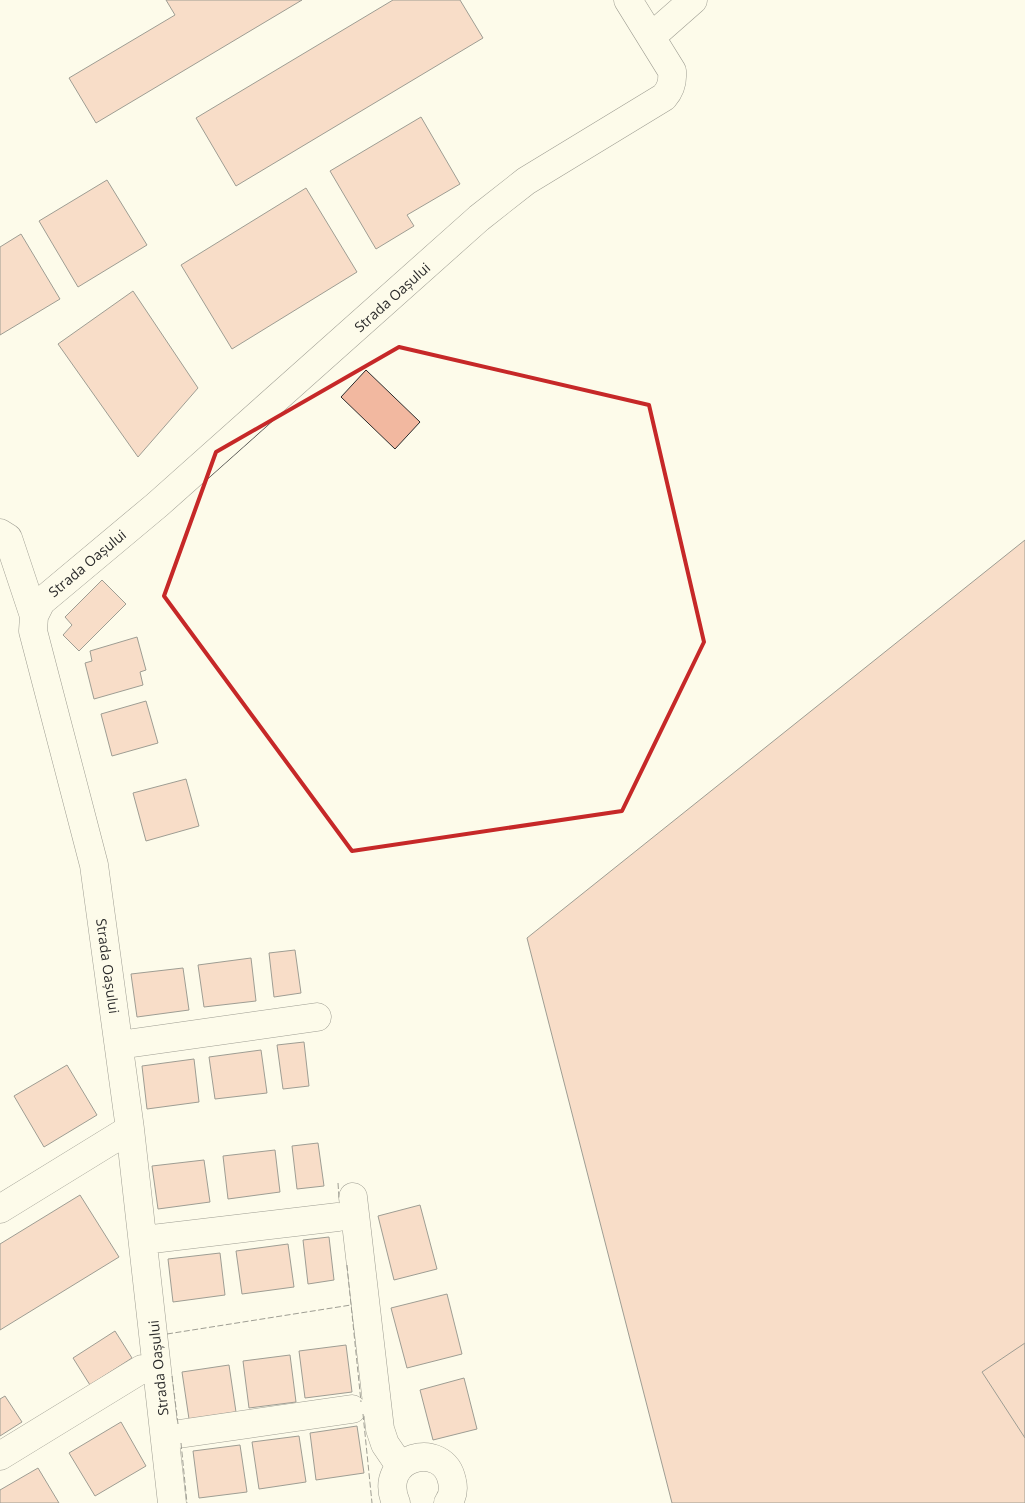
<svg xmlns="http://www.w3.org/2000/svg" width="1025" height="1503" font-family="'Open Sans',sans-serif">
  <rect width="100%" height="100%" fill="#fdfbea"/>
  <path fill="#f2b8a0" stroke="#2b2b2b" d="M166,0H302L96,123L69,78L175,15Z
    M393,0H460L483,38L236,186L196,118Z
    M421,117L460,184L407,215L414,226L376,249L330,171Z
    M107,180L147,245L78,287L39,221Z
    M306,188L357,272L232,349L181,265Z
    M21,234L60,299L0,335V247Z
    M133,291L198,388L138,457L58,344Z
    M366,370L420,422L395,449L341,397Z
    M1025,540V1503H672L527,938Z
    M102,580L126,604L79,651L63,635L72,625L65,617Z
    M137,637L146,670L140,672L143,685L94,699L85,663L92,661L90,651Z
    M146,701L158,743L112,756L101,714Z
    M186,779L199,826L146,841L133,793Z
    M295,950L301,993L274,997L269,953Z
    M251,958L256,1001L204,1007L198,965Z
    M183,968L189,1010L137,1017L131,974Z
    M304,1042L309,1086L283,1089L277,1045Z
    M261,1050L267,1093L215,1099L209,1057Z
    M194,1059L199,1102L147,1109L142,1066Z
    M67,1065L97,1115L44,1147L14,1096Z
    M318,1143L324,1186L297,1189L292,1146Z
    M275,1150L280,1192L228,1199L223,1156Z
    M204,1160L210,1202L158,1209L152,1166Z
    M80,1195L119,1257L0,1330V1244Z
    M420,1205L437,1269L394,1280L378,1216Z
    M329,1237L334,1280L308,1284L303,1240Z
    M288,1244L294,1287L242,1294L236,1251Z
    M220,1253L225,1295L173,1302L168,1259Z
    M447,1294L462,1354L407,1368L391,1308Z
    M115,1331L132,1358L90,1385L73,1358Z
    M1025,1343V1438L982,1372Z
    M346,1345L352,1392L305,1398L299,1351Z
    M290,1355L296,1402L249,1408L243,1361Z
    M229,1365L236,1412L189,1419L182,1372Z
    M464,1378L477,1429L433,1440L420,1390Z
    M5,1396L22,1422L0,1436V1399Z
    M121,1422L146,1466L95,1496L69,1453Z
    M357,1426L364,1473L316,1480L310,1433Z
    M299,1436L306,1482L259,1489L252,1442Z
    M240,1445L247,1492L199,1498L193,1451Z
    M38,1468L59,1503H0V1490Z"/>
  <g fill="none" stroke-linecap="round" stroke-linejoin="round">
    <defs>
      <path id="minor" d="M651,37L693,0
        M0,533L8,538L34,616
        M119,1045L317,1017
        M353,1197L380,1429L385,1444L400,1466
        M0,1209L130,1129
        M144,1240L338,1217
        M165,1436L352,1409
        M0,1456L142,1369
        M172,1503L130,1129L94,865L33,631L34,616L41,602L157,505L479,218L526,181L664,97C671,89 673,82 672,71L628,0
        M396,1503C376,1456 444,1439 452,1481C454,1489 453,1496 448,1503"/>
    </defs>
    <use href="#minor" stroke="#2b2b2b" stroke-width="29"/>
    <use href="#minor" stroke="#fdfbea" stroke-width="28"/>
    <path stroke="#2b2b2b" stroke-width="1" stroke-dasharray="6 2.5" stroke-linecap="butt" d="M338,1183L339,1198
      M347,1265L361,1402
      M167,1334L351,1305
      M172,1376L178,1424
      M363,1414L372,1503
      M181,1443L187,1503"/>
  </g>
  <path d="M0 0H1025V1503H0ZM399,347L649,405L704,642L622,811L352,851L164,596L216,452Z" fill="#fdfbea" fill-opacity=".55" fill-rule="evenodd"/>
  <path fill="none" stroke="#c62828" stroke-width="4" stroke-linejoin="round" d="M399,347L649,405L704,642L622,811L352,851L164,596L216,452Z"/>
  <g text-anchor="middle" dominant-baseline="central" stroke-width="4" stroke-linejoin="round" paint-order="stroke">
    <g font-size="14" fill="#2b2b2b" stroke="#fdfbea">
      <text transform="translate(392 297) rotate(-42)">Strada Oașului</text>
      <text transform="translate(87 563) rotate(-40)">Strada Oașului</text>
      <text transform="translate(108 966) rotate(82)">Strada Oașului</text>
      <text transform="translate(158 1368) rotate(-96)">Strada Oașului</text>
    </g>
  </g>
</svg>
